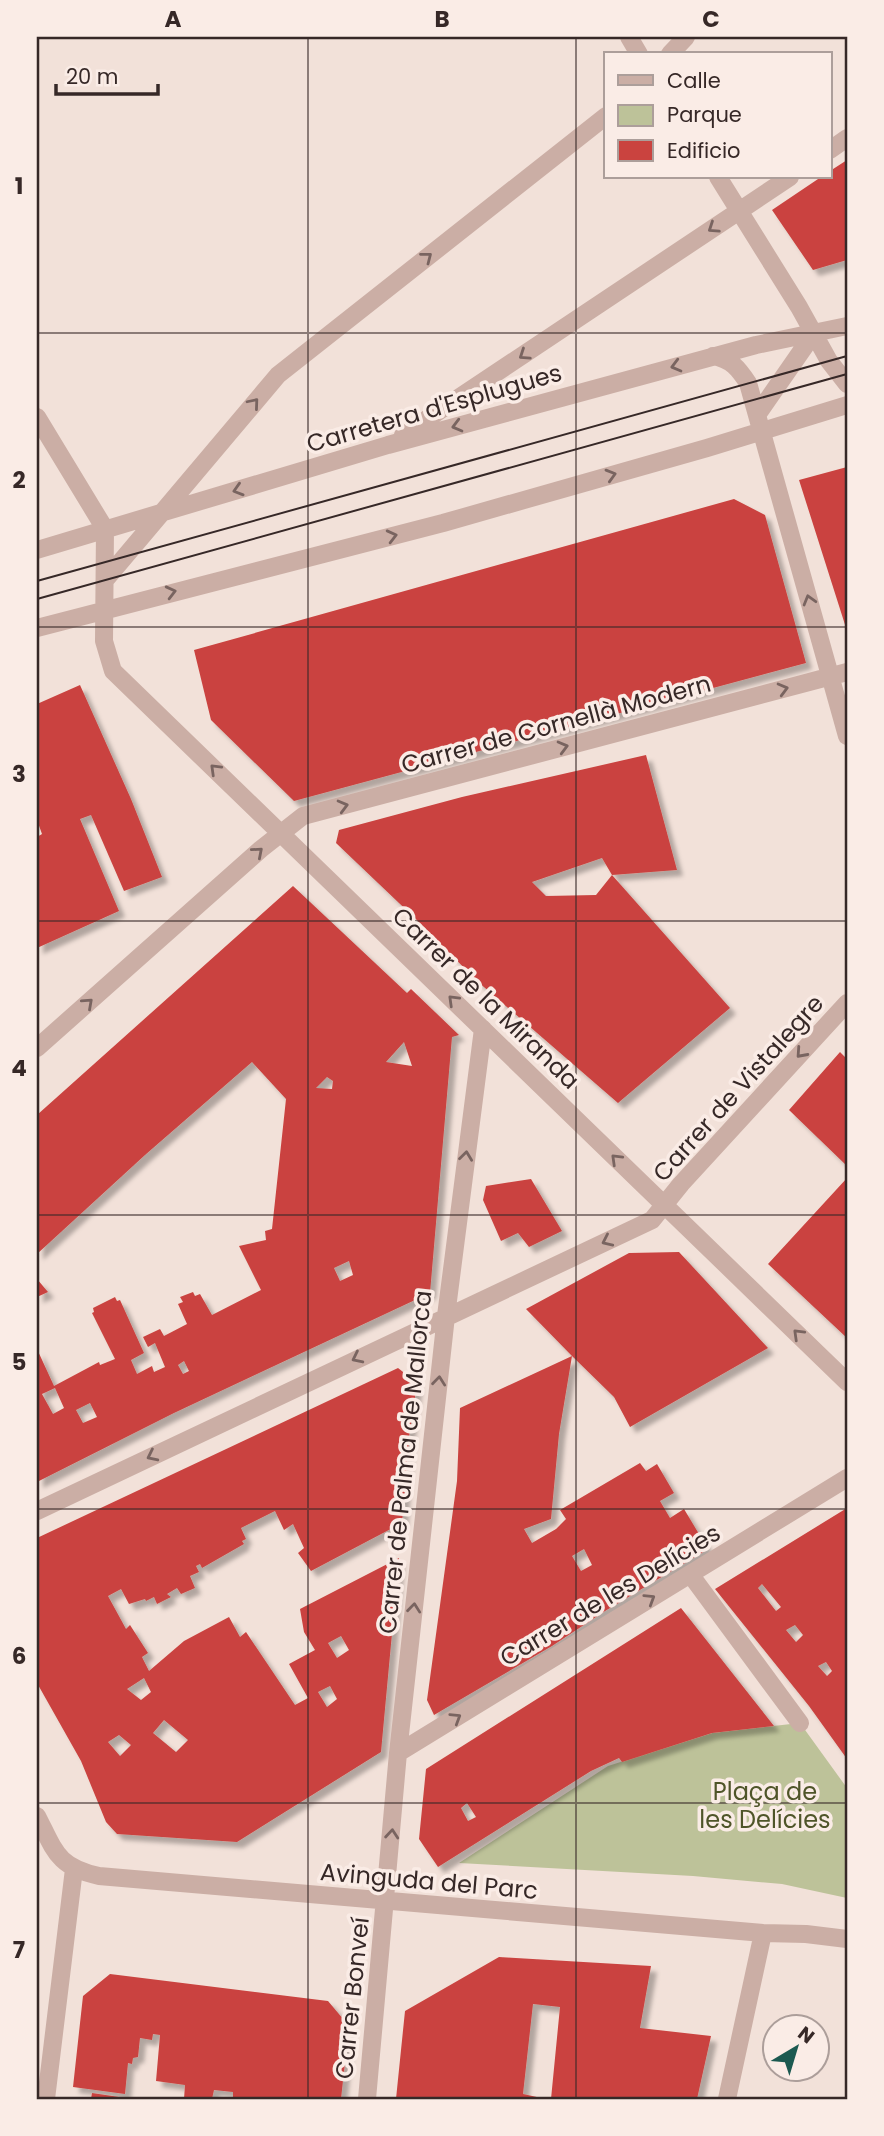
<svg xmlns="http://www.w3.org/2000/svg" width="884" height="2136" font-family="Poppins,sans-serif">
  <defs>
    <filter id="shadow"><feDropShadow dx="6" dy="6" stdDeviation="2" flood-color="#0004"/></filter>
  </defs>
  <rect width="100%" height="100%" fill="#f2e1d9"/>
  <path fill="#bdc299" d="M800,1723L847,1788V1898L782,1884L693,1876L459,1863L608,1766L712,1733Z"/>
  <path fill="#ca433f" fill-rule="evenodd" filter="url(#shadow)" d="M847,160V260L813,270L772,210L821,177H830V171Z
    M847,467V631L799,480Z
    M734,499L765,515L806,663L294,801L211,720L194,650Z
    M80,685L131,799L162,877L124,891L91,815L80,819L119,911L37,948V837L42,834L37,820V704Z
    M646,755L677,870L612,875L602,858L532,882L546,896L596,895L612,875L730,1008L618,1103L477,981L420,923L336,843L339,830L462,797Z
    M293,886L407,993L411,989L459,1035L452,1037L430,1293L174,1413L37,1482V1349L54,1386L99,1362L100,1365L115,1359L92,1313L94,1312L93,1308L115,1297L117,1301L120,1300L144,1353L131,1360L137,1374L152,1366L154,1372L165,1367L155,1343L148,1347L143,1337L160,1329L164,1336L187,1324L178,1304L183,1302L180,1297L193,1292L195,1296L200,1294L212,1315L261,1290L239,1246L266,1240L265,1231L272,1229L286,1099L252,1062L145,1155L37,1254V1115ZM404,1042L412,1066L386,1062ZM327,1077L333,1081L332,1089L316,1088ZM349,1261L353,1275L340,1281L334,1268ZM184,1361L189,1371L183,1374L178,1365ZM55,1388L64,1408L53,1414L42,1394ZM90,1403L97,1417L83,1423L76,1410Z
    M840,1052L847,1059V1166L789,1110Z
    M847,1178V1338L768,1264Z
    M531,1179L562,1231L529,1247L518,1233L501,1241L483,1200L486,1186Z
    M679,1252L768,1348L630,1427L614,1397L572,1356L559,1434L551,1519L524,1529L532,1543L556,1529L566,1519L560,1510L640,1463L646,1471L657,1464L674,1493L660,1501L670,1518L684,1509L708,1549L605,1611L552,1646L434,1715L427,1700L457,1481L460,1408L572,1356L526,1309L629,1253ZM584,1549L592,1565L581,1571L572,1556Z
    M37,1279L48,1292L37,1297Z
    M398,1368L417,1383L409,1437L402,1523L311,1571L298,1553L304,1548L293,1524L284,1530L275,1511L241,1528L246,1539L242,1541L244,1544L202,1568L200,1564L196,1566L199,1572L190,1576L195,1588L181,1594L177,1588L167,1594L171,1597L157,1604L154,1597L146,1601L145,1599L129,1604L121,1589L108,1596L126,1629L130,1625L148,1653L142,1657L149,1671L184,1641L229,1617L240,1637L246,1632L295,1705L308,1698L289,1664L315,1650L304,1632L300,1609L399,1558L381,1752L237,1842L117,1834L106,1822L81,1761L37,1683V1538ZM341,1636L349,1650L337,1658L328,1643ZM144,1678L151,1692L141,1700L127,1689ZM330,1686L337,1699L327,1707L318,1692ZM164,1720L188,1740L176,1752L153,1733ZM119,1735L131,1745L120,1756L108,1742Z
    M847,1508L845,1601L847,1759L809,1706L715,1589ZM762,1584L781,1607L776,1611L758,1588ZM795,1625L803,1635L796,1642L786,1630ZM826,1662L832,1671L827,1676L818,1666Z
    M681,1608L774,1726L712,1733L622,1762L619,1758L591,1771L438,1867L419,1839L426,1769ZM467,1803L476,1817L468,1821L461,1808Z
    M499,1957L651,1966L640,2028L711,2036L697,2099H551L560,2007L533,2004L523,2094L546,2099H396L405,2011Z
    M110,1974L328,2001L349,2026L341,2099H233V2092L214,2090L212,2099H184L185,2085L156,2081L160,2035L153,2034L152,2040L140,2038L138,2057L133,2058L132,2064L128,2063L125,2094L73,2087L83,1996Z
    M92,2093L126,2098V2099H91Z"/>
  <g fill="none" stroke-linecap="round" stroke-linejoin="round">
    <path stroke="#cbaea5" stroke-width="18" d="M629,37L639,54
      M670,54L686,37
      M830,150L847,138
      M718,177L799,307L829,361L847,384
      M713,356C732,360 738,368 748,383L847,736
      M757,415L814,333
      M37,417L105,529L104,641L113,671L847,1382
      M403,435L790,177
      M37,550L388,445L756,345L847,326
      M106,579L278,375L606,116
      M37,628L443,523L707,448L847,405
      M37,1048L261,849L303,816L847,672
      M37,1511L652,1220L681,1184L847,1003
      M690,1574L800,1723
      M398,1753L847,1478
      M37,1816C55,1851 57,1867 99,1876L763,1933L806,1934L847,1939
      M46,2099L74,1869
      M367,2099L398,1753L446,1316L483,1029
      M727,2099L763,1933"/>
    <path stroke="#362827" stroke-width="2" d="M37,581L847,356
      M37,599L847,374"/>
  </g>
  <defs><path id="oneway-chevron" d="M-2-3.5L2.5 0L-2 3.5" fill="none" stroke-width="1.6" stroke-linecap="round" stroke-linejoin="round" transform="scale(1.75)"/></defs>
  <g stroke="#796460">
    <use href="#oneway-chevron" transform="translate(713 228) rotate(146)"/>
    <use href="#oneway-chevron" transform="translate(427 257) rotate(-38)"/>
    <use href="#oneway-chevron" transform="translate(524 355) rotate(146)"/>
    <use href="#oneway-chevron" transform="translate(676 366) rotate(165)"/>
    <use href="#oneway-chevron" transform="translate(254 403) rotate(-50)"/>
    <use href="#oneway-chevron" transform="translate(457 426) rotate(165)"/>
    <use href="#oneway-chevron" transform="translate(611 475) rotate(-16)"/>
    <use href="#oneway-chevron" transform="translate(238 490) rotate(163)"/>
    <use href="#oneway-chevron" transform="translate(392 536) rotate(-14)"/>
    <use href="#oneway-chevron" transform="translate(171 592) rotate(-14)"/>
    <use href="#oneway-chevron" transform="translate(809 600) rotate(-106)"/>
    <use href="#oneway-chevron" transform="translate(783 689) rotate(-15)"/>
    <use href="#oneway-chevron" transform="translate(563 747) rotate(-15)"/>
    <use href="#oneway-chevron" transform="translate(215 769) rotate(-136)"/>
    <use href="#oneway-chevron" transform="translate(343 806) rotate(-15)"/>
    <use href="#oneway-chevron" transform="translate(258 852) rotate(-41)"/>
    <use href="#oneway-chevron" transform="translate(453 1000) rotate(-136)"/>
    <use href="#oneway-chevron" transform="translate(88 1003) rotate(-42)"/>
    <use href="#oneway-chevron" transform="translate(801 1053) rotate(132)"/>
    <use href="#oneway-chevron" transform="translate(466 1156) rotate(-83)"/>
    <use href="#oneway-chevron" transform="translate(616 1159) rotate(-136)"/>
    <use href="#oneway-chevron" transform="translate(607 1241) rotate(155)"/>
    <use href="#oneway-chevron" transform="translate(798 1334) rotate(-136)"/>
    <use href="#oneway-chevron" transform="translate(357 1358) rotate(154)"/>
    <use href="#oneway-chevron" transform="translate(439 1381) rotate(-84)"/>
    <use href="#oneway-chevron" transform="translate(152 1456) rotate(154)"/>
    <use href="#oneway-chevron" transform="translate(650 1599) rotate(-32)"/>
    <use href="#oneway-chevron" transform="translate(414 1608) rotate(-84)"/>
    <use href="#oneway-chevron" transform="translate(456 1718) rotate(-32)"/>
    <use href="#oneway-chevron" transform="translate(392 1834) rotate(-85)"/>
  </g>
  <path fill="none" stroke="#362827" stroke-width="2" stroke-opacity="0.55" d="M308,37V2099M576,37V2099M37,333H847M37,627H847M37,921H847M37,1215H847M37,1509H847M37,1803H847"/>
  <g text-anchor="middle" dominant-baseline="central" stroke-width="7" stroke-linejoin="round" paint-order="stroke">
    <g font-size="24" fill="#362827" stroke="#faece6">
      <text transform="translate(434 408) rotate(-16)">Carretera d'Esplugues</text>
      <text transform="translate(556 724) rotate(-15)">Carrer de Cornellà Modern</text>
      <text transform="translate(486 998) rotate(44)">Carrer de la Miranda</text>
      <text transform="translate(738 1088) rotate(-48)">Carrer de Vistalegre</text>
      <text transform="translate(405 1462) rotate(-84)">Carrer de Palma de Mallorca</text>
      <text transform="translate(610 1595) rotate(-31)">Carrer de les Delícies</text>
      <text transform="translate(429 1881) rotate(5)">Avinguda del Parc</text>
      <text transform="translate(352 1998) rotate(-84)">Carrer Bonveí</text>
    </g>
    <g font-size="24" fill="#4f5529" stroke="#faece6">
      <text x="765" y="1791">Plaça de<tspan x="765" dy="28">les Delícies</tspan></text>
    </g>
  </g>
  <rect width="884" height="2136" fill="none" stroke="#faece6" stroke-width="77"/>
  <rect x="604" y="52" width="228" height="126" fill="#faece6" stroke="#ac9e9a" stroke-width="2"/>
  <rect x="618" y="75" width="35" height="10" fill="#cbaea5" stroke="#ac9e9a" stroke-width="2"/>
  <text x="667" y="88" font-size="21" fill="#362827">Calle</text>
  <rect x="618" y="105" width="35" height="21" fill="#bdc299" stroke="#ac9e9a" stroke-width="2"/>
  <text x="667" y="122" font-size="21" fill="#362827">Parque</text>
  <rect x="618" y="140" width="35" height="21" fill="#ca433f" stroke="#ac9e9a" stroke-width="2"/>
  <text x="667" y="158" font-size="21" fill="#362827">Edificio</text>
  <g transform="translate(796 2048) rotate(38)"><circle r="33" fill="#faece6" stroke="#ac9e9a" stroke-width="2"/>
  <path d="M0-5L12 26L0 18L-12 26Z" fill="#1b5950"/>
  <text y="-10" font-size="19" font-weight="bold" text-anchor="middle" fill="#362827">N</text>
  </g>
  <path d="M56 84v10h102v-10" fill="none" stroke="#362827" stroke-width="3.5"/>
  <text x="66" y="84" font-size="21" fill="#362827" stroke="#faece6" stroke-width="5" paint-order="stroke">20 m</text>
  <rect x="38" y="38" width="808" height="2060" fill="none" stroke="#362827" stroke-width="2.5"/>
  <g font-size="23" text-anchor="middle" font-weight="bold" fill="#362827">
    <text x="173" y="27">A</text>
    <text x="442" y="27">B</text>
    <text x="711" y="27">C</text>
    <text x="19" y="194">1</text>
    <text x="19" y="488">2</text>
    <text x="19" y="782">3</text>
    <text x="19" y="1076">4</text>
    <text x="19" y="1370">5</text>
    <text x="19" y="1664">6</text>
    <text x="19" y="1958">7</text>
  </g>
</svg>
